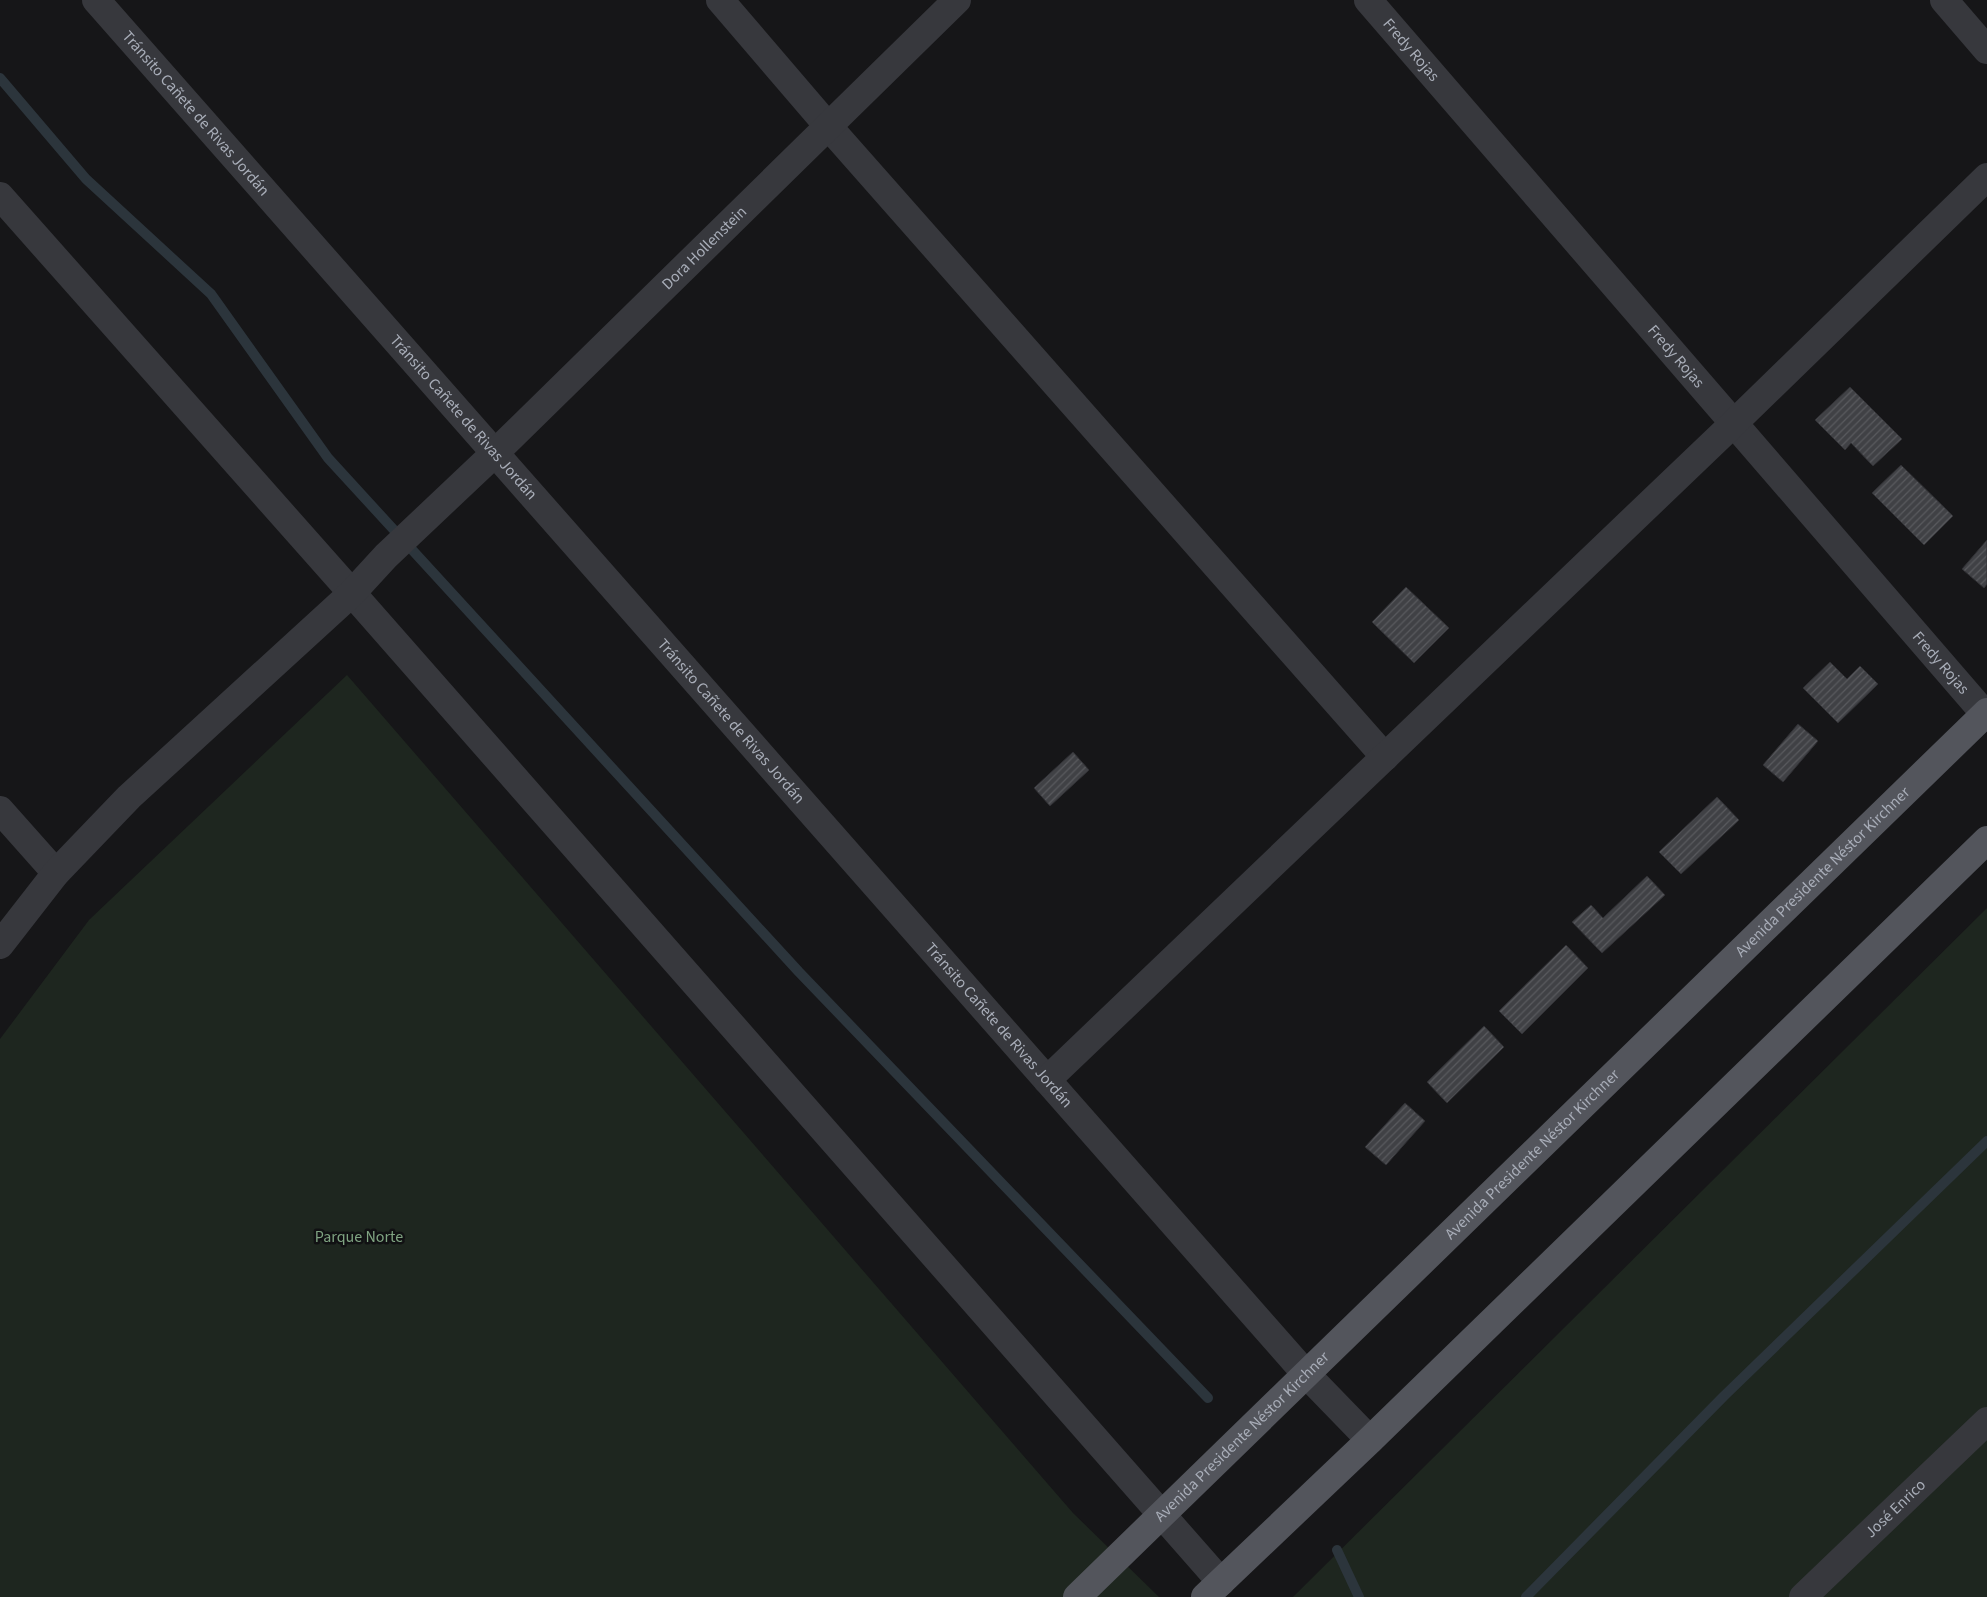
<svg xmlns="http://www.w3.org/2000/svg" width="1987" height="1597" font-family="'Source Sans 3',sans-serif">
  <defs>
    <pattern id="building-hatch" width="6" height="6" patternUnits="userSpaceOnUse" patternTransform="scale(1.25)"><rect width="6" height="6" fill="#404145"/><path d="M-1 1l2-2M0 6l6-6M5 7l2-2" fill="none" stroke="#595a5e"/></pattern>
  </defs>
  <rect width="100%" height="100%" fill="#161618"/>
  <path fill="#1e261f" d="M347,675L1073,1513L1159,1597H0V1039L89,920Z
    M1987,908V1597H1293Z"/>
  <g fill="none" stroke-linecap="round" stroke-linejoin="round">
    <path stroke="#2c353c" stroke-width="10" d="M0,78L86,179L211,294L328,458L799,972L1208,1398
      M1337,1550L1359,1597
      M1526,1597L1724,1396L1987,1141"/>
  </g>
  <path fill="url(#building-hatch)" stroke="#303034" d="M1850,387L1902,439L1873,466L1851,443L1845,450L1815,420Z
    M1901,465L1953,516L1924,545L1872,493Z
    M1987,540V584L1984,588L1962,569Z
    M1406,587L1449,628L1414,663L1372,622Z
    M1830,662L1847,679L1860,666L1878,684L1838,723L1803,688Z
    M1798,724L1818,741L1783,782L1763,765Z
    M1073,752L1089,770L1050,806L1034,788Z
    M1717,797L1739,820L1681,874L1659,852Z
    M1647,876L1665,895L1602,953L1572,922L1591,905L1603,918Z
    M1566,945L1588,968L1522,1034L1499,1011Z
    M1484,1026L1504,1047L1447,1103L1427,1082Z
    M1405,1103L1425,1121L1386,1165L1365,1147Z"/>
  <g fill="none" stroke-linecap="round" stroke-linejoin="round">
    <g stroke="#37383d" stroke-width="28">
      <path id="s1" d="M96,0L1306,1374L1370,1440"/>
      <path d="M720,0L828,126L1385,757"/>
      <path id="s2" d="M1368,0L1985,714"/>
      <path d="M1944,0L1987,50"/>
      <path d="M0,196L352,593L1221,1582"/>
      <path d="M0,810L56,873"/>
      <path id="s3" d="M0,945L56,873L129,797L352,593L386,556L495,453L957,0"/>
      <path d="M1047,1080L1734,423L1987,177"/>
      <path id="s4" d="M1803,1597L1987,1421"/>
    </g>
    <g stroke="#53555c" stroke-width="28">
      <path id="s5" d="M1077,1597L1987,712"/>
      <path d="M1205,1597L1370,1440L1987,840"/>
    </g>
  </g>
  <g text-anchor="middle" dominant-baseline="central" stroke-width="5" stroke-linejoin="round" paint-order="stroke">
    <g font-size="16" fill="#a8adb8" stroke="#111113">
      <text stroke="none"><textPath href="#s2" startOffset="66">Fredy Rojas</textPath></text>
      <text stroke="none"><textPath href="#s1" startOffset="151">Tránsito Cañete de Rivas Jordán</textPath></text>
      <text stroke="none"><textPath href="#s3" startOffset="992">Dora Hollenstein</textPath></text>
      <text stroke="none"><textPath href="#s2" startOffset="471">Fredy Rojas</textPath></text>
      <text stroke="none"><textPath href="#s1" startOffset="556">Tránsito Cañete de Rivas Jordán</textPath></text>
      <text stroke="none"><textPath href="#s2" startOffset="876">Fredy Rojas</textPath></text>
      <text stroke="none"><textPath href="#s1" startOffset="961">Tránsito Cañete de Rivas Jordán</textPath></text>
      <text stroke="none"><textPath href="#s5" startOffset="1040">Avenida Presidente Néstor Kirchner</textPath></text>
      <text stroke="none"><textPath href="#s1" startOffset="1366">Tránsito Cañete de Rivas Jordán</textPath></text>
      <text stroke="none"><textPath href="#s5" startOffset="635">Avenida Presidente Néstor Kirchner</textPath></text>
      <text stroke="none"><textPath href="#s5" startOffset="230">Avenida Presidente Néstor Kirchner</textPath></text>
      <text stroke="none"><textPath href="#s4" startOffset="128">José Enrico</textPath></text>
    </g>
    <g font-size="16" fill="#7fa381" stroke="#111113">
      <text x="359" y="1237">Parque Norte</text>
    </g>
  </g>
</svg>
